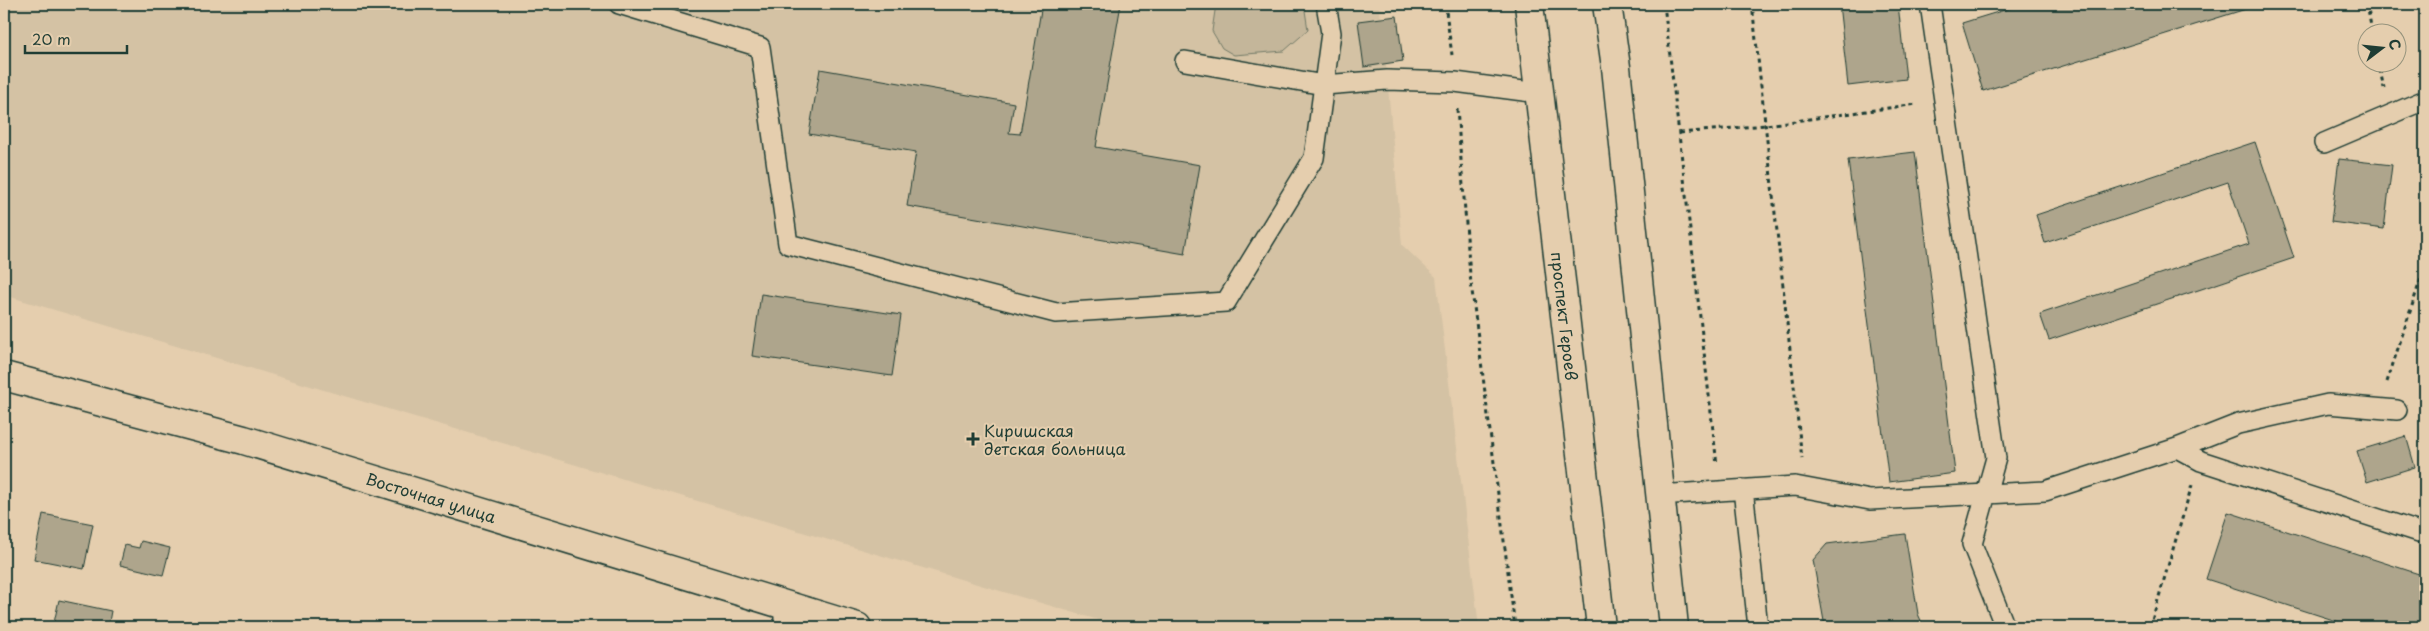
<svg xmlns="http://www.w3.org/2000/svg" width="2429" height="631" font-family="'Playpen Sans',sans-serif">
  <rect width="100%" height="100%" fill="#e5ceae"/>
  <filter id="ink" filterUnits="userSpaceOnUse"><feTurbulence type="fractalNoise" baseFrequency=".02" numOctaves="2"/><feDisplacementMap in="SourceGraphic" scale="10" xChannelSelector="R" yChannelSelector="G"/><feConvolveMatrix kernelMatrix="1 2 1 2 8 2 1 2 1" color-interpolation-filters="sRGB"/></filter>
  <g filter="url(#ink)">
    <path fill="#d4c2a4" d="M4,4H1379L1381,18L1397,16L1403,61L1386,64L1402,245L1436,277L1479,627H1122L4,295Z"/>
    <path fill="#c4b69a" stroke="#727a67" d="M1216,4H1304L1308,30L1284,51L1234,55L1222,48L1212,31Z"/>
    <path fill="#aea58c" stroke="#1f3d34" d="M1042,4H1121L1096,147L1200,165L1185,254L907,206L916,152L809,134L820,69L1014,103L1009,133L1020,134Z
      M1839,4H1898L1906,79L1848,86Z
      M2024,4H2262L1983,91L1962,23Z
      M1397,16L1403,61L1364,67L1358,21Z
      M2255,142L2294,258L2049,340L2040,314L2249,244L2228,182L2045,243L2036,215Z
      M1915,152L1955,473L1889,482L1848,160Z
      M2339,159L2392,165L2384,229L2331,222Z
      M761,294L901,315L892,376L752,356Z
      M2406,436L2415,467L2367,482L2357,451Z
      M2228,512L2425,576V627H2355L2206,579Z
      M43,514L93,524L84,569L34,559Z
      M1905,534L1918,614L1924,627H1825L1813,560L1827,544Z
      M141,541L170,548L163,575L120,565L125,545L139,548Z
      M59,600L111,611L108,627H53Z"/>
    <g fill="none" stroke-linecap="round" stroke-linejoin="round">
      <defs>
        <path id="service" d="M619,4L760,47L788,244L1056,313L1226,302L1314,158L1331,33L1326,4
          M1930,4L1996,458L1972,544L2005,627
          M1185,61L1324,85L1387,80L1455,82L1539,93
          M2324,143L2425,100
          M2177,448L2201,461L2425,534
          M1743,489L1758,627
          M1659,495L1795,486L1870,500L2045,491L2177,448L2238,424L2328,404L2397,410
          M784,627V606"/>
        <g id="minor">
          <path id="s1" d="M4,376L244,440L857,627"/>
        </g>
        <g id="secondary">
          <path id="s2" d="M1529,4L1601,627"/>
          <path d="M1607,4L1616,67L1674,627"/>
        </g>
      </defs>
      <use href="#service" stroke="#1f3d34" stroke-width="22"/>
      <use href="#minor" stroke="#1f3d34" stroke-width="31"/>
      <use href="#secondary" stroke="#1f3d34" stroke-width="31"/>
      <path stroke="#1f3d34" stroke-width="3" stroke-dasharray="4 4" stroke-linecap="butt" d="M1445,4L1452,55
        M1664,4L1717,465
        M1752,4L1802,459
        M2367,4L2372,32
        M2378,62L2384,88
        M1457,109L1470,275L1515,627
        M1680,133L1766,125L1917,104
        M2387,382L2425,266
        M2150,627L2192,485"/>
      <use href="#service" stroke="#e5ceae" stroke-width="19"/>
      <use href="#minor" stroke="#e5ceae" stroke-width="28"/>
      <use href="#secondary" stroke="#e5ceae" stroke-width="28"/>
    </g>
  </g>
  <path fill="#1f3d34" stroke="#e5ceae" stroke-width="2" d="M970.5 431.5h5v5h5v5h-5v5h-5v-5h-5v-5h5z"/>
  <g text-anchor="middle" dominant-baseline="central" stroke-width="4" stroke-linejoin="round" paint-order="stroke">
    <g font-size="16" fill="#1f3d34" stroke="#e5ceae">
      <text stroke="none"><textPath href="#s2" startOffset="314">проспект Героев</textPath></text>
      <text stroke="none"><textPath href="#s1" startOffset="444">Восточная улица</textPath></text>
    </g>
    <g font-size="16" fill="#1f3d34" stroke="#e5ceae" text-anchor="start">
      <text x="984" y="430">Киришская<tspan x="984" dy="18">детская больница</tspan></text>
    </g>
  </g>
  <rect width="2429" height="631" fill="none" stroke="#e5ceae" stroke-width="20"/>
  <rect x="10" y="10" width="2409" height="611" fill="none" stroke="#1f3d34" stroke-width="2" filter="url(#ink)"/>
  <g transform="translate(2382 48) rotate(74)"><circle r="24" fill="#e5ceae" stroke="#96947d"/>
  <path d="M0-4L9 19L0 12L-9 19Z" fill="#1f3d34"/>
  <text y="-8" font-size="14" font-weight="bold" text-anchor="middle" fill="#1f3d34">С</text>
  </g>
  <path d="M25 45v8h102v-8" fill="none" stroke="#1f3d34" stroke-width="2.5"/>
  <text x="32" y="45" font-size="15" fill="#1f3d34" stroke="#e5ceae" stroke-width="4" paint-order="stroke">20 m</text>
</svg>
